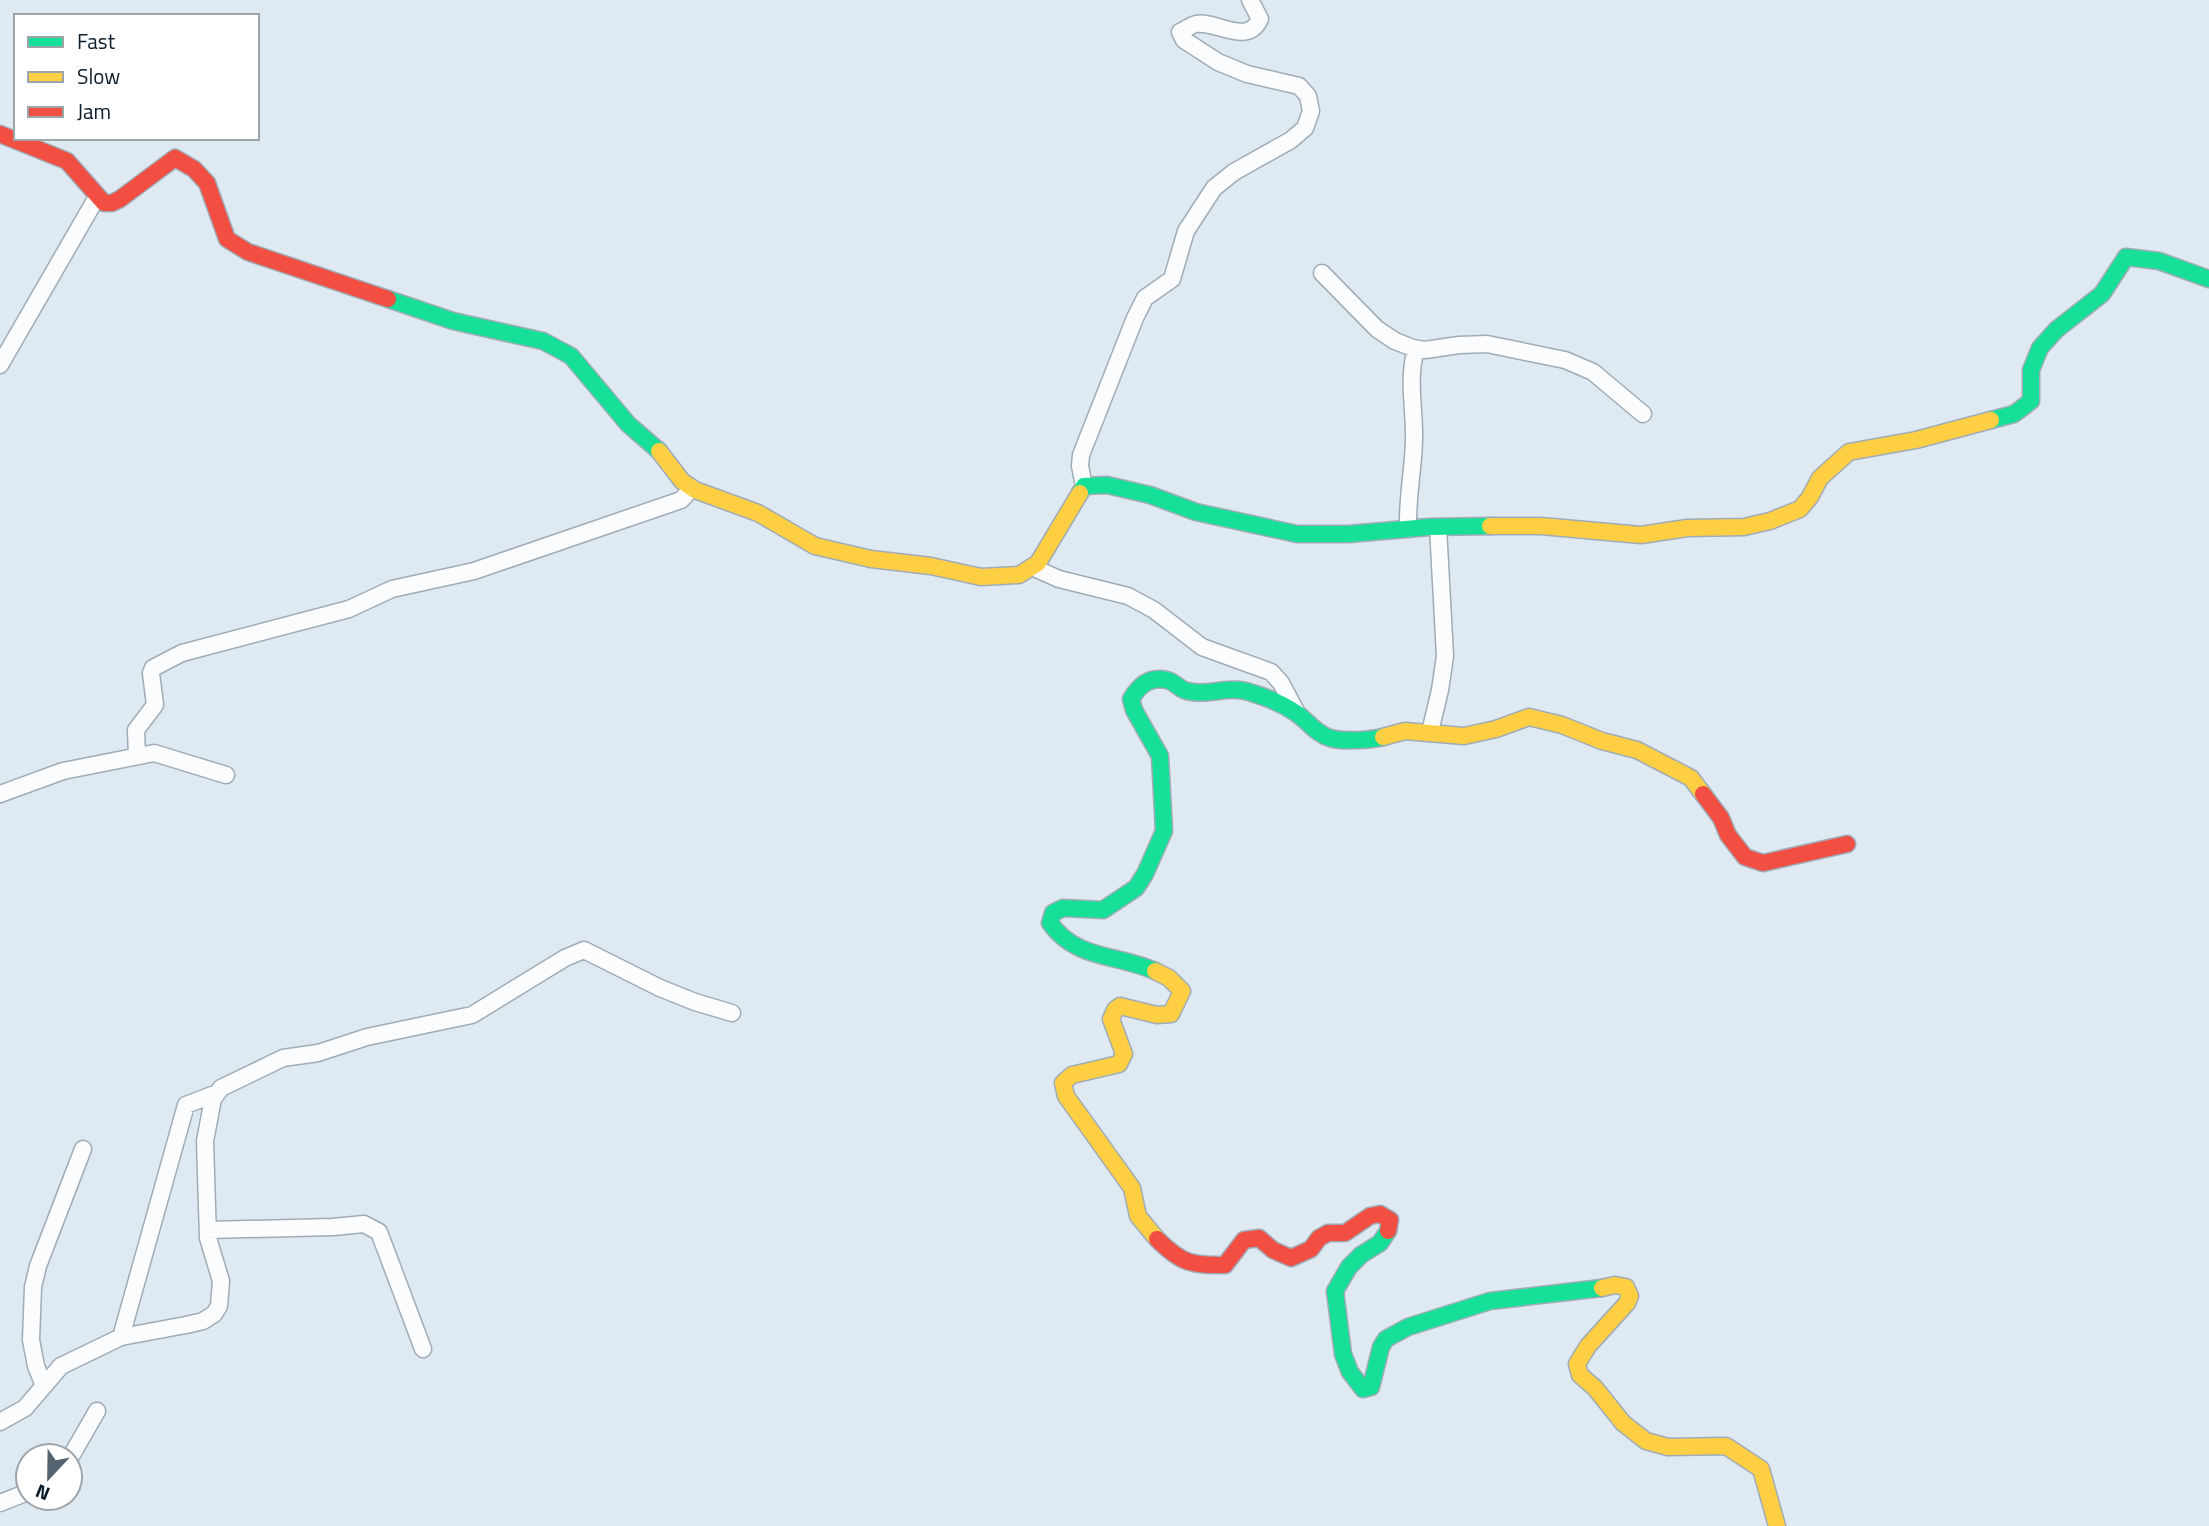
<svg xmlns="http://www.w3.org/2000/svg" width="2209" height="1526" font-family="'Titillium Web',sans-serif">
  <rect width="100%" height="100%" fill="#dfe9f2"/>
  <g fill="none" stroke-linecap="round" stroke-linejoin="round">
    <defs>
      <path id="street" d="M1322,273L1377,329L1395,341L1413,348L1425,350L1459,345L1487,344L1565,360L1593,372L1643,414
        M0,365L97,197
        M1084,486L1080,466L1081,455L1135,318L1145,298L1172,279L1186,231L1214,188L1234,172L1291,140L1305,128L1311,111L1308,96L1299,86L1247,74L1218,62L1184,40L1180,32C1185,30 1191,25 1196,24C1216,20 1247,47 1260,19L1250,0
        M1408,529C1407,499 1413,471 1414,441C1415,410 1407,380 1416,349
        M1032,567L1059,579L1128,596L1154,610L1202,647L1271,672L1281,683L1297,713
        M1430,732L1440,690L1445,656L1438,527
        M137,756L136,730L155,705L151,673L153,668L182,653L349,609L392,589L474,571L681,500L692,488
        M0,794L63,771L154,753L226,775
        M208,1230L333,1227L364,1224L379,1232L423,1349
        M121,1337L186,1105L217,1093
        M44,1386L36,1366L31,1340L33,1287L38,1266L83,1149
        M0,1422L25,1408L61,1366L121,1337L186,1325L203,1321L214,1314L219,1306L221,1281L208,1238L205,1141L213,1099L221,1088L283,1058L318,1053L367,1037L472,1015L565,958L584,950L660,988L695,1002L732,1013
        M70,1458L97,1411
        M0,1503L28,1492"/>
      <path id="fast" d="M388,299L453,321L543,341L571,356L628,424L659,451
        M1991,420L2014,414L2031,401V370L2040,348L2056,330L2102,294L2126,257L2159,261L2209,279
        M1080,493L1084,486L1107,485L1150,495L1196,512L1297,534H1349L1429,527L1490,526
        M1155,971C1117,954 1076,960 1050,923L1053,913L1063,908L1103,910L1136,888L1145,874L1164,831L1160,756L1134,710L1131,699C1140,684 1152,675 1170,681C1175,683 1179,688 1184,690C1206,698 1229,684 1252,693C1266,697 1284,705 1296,713C1307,720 1316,734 1330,738C1343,742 1371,740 1383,737
        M1388,1231L1380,1243L1361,1255L1349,1267L1335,1291L1343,1354L1350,1372L1363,1389L1371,1387L1381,1347L1386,1339L1408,1327L1490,1301L1602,1288"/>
      <path id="slow" d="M659,451L682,481L695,490L758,513L815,546L871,559L931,566L981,577L1019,575L1038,563L1080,493
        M1490,526H1541L1641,535L1687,528L1744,527L1770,521L1800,509L1810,497L1820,478L1849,452L1916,440L1991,420
        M1383,737L1405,731L1464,736L1496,729L1529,717L1562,725L1602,741L1637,750L1691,778L1703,794
        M1155,971L1169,978L1182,991L1171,1014L1157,1015L1120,1006L1115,1010L1111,1019L1124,1054L1119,1064L1072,1075L1063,1083L1066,1096L1132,1188L1138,1216L1157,1239
        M1602,1288L1615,1285L1626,1287L1630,1296L1627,1303L1588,1346L1577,1364L1580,1375L1595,1388L1623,1423L1646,1441L1668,1447L1726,1446L1761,1469L1777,1526"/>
      <path id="jam" d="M0,134L67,161L104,203H112L120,199L175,158L194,169L207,183L227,239L248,252L388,299
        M1703,794L1721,818L1728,835L1745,857L1763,863L1847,844
        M1157,1239C1182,1264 1191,1265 1225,1265L1244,1240L1259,1238L1273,1250L1291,1258L1311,1249L1319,1238L1328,1233H1345L1370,1216L1380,1214L1390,1220L1388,1231"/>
    </defs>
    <use href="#street" stroke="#9facb7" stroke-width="19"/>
    <use href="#fast" stroke="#9facb7" stroke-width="19"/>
    <use href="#slow" stroke="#9facb7" stroke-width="19"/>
    <use href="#jam" stroke="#9facb7" stroke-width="19"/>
    <use href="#street" stroke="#fafcfd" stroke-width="16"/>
    <use href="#fast" stroke="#16e098" stroke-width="16"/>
    <use href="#slow" stroke="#ffcf43" stroke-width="16"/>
    <use href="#jam" stroke="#f24e42" stroke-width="16"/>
  </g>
  <rect x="14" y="14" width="245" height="126" fill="#ffffff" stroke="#9da4aa" stroke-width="2"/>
  <rect x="28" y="37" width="35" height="10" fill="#16e098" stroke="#9da4aa" stroke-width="2"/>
  <text x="77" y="49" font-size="21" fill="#0b1c2b">Fast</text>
  <rect x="28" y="72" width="35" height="10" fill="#ffcf43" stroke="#9da4aa" stroke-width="2"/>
  <text x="77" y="84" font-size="21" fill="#0b1c2b">Slow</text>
  <rect x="28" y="107" width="35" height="10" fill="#f24e42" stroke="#9da4aa" stroke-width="2"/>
  <text x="77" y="119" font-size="21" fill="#0b1c2b">Jam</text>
  <g transform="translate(49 1477) rotate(202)"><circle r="33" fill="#ffffff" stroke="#9da4aa" stroke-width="2"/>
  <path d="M0-5L12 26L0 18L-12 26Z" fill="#556471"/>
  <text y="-10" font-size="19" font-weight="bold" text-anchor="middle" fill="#0b1c2b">N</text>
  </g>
</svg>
